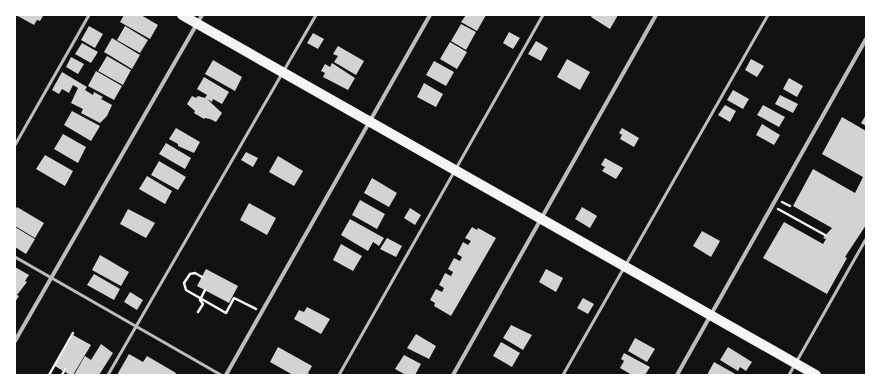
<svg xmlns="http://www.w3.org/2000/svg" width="881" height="390" font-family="Karla,sans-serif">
  <rect width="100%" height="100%" fill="#111"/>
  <path fill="#d3d3d3" d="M16,15H41L43,16L40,21L37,20L34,25Z
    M124,15H141L158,25L150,39L120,22Z
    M466,15H486L477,31L461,22Z
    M592,15H618L610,29L591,17Z
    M461,24L476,32L466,50L451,41Z
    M89,26L103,34L95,48L81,40Z
    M125,26L148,40L140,53L117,40Z
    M509,32L520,38L513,49L503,43Z
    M313,33L324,39L318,49L307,43Z
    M112,38L140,55L132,69L104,52Z
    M536,41L548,48L541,61L528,54Z
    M450,42L467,52L457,69L440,59Z
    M82,43L98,52L91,63L75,54Z
    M338,46L364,61L356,75L334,62L338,56L333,54Z
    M107,56L131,70L123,85L98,71Z
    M71,57L84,64L78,74L66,67Z
    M567,59L590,72L580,90L557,77Z
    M751,59L764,66L757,77L745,70Z
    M213,60L242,77L235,91L205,74Z
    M434,61L454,72L446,86L426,75Z
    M332,63L355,78L348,90L323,77L325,73L321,71L325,64L330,67Z
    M96,71L122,86L114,100L88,86Z
    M62,72L87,87L85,90L93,95L94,92L103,97L101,99L112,105L107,116L100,123L81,113L83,109L71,103L78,88L73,85L69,93L62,89L59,94L52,90Z
    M204,77L229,92L222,104L213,99L212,102L207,99L222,113L216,122L210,119L205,118L204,119L194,113L195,111L187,104L192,96L196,98L198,96L205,98L207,95L197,89Z
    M789,78L803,86L797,97L783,89Z
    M424,83L443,94L436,107L417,97Z
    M733,90L749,99L743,109L727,100Z
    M780,95L798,104L793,113L775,104Z
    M725,105L736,111L730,122L718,115Z
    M763,105L785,117L779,127L757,115Z
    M72,111L100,126L91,141L64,125Z
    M866,115V126L861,123Z
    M842,117L866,131V225L845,257L847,258L827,294L763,258L784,222L823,244L826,239L823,238L832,228L793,206L813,169L855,193L863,177L822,154Z
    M762,124L780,135L774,145L756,135Z
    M176,128L200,142L194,153L178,146V144L169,139Z
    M622,128L639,138L634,147L620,139L622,135L619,133Z
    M63,134L86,147L78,163L54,149Z
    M166,143L191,158L185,169L159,154Z
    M246,152L258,158L253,167L241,160Z
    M45,155L73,171L65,186L36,169Z
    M278,156L303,171L294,186L269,172Z
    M605,158L623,168L616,179L602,171L605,167L601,165Z
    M159,161L186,177L178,190L151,175Z
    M147,176L172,191L165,204L139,189Z
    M372,178L397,193L389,207L364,193Z
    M360,200L385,214L377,229L352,215Z
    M249,203L276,218L267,235L240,220Z
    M17,207L44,223L35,238L15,226V210Z
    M582,207L597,216L590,228L575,219Z
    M410,208L421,215L415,225L404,218Z
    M128,209L155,223L146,238L120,224Z
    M350,219L384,238L379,246L373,242L368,251L341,235Z
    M15,227L35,239L26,254L15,247Z
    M472,227L477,230L478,228L496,238L451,316L434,306L435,303L430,300L436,289L442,292L444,288L439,285L445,273L451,276L453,272L448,269L454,258L460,261L462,257L457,254L463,242L468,245L471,241L465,238Z
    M702,231L720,241L711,257L693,246Z
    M387,238L402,246L396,257L380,249Z
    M341,244L362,256L353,271L333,260Z
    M100,255L129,272L121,286L92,270Z
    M15,267L29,275L25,281L27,282L17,295L19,296L15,302Z
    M206,269L238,286L229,303L197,286Z
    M546,269L563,278L556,292L539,282Z
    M94,274L120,289L114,300L87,285Z
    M130,292L143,300L137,310L124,302Z
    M583,298L594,304L588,314L577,308Z
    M307,307L330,319L321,334L294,319L299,310L304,312Z
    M511,325L532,335L523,350L503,338Z
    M416,334L436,346L429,359L407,348Z
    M73,335L91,345L73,375H70L65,372L66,370L64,368L63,371L55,366Z
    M635,338L655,349L647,362L628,351Z
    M501,342L520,353L512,367L493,356Z
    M101,344L113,353L99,375H74L85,356L91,360Z
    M278,347L312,366L308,373L311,375H293L270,362Z
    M728,347L752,362L746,371L740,367L738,371L720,360Z
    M624,353L650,367L645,375H632L620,368L624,361L621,359Z
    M129,354L143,362L147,356L176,373L175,375H117Z
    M404,355L421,364L415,375H406L395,369Z
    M714,362L737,375H707Z"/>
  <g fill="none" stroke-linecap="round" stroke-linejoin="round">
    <path stroke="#f5f5f5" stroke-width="2.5" d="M782,202L790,206
      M778,209L825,235
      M202,277L195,273L190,274L184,283L186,290L226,313L234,298L256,309
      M198,312L203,304L200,300L205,290
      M49,375L73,333
      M62,375L65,369"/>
    <path stroke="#bcbcbc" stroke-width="3" d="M15,145L89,15
      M15,257L221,375
      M108,375L316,15
      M339,375L543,15
      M563,375L768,15
      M789,375L866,239"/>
    <path stroke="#bcbcbc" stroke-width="4" d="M15,341L202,15
      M226,375L430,15
      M453,375L656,15
      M677,375L866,39"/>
    <path stroke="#f5f5f5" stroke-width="10" d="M182,15L816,375"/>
  </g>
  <rect width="881" height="390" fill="none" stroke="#ffffff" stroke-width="32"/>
</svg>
